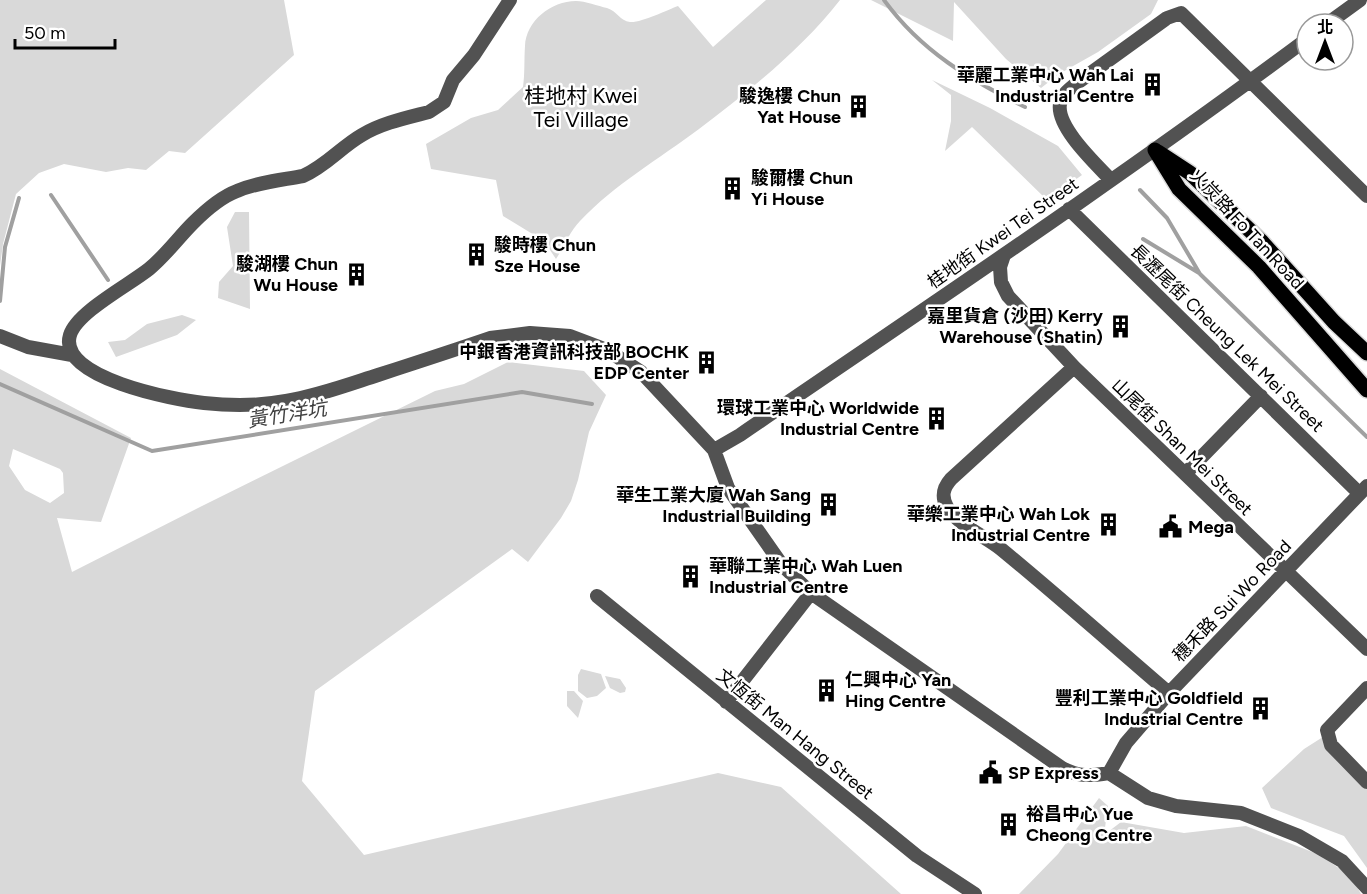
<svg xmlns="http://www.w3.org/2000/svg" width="1367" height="894" font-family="Figtree,'Noto Sans TC',sans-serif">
  <rect width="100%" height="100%" fill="#fff"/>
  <path fill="#d9d9d9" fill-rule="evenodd" d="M0,0H284L294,55L185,153L169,151L146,170L128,168L106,172L64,164L39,173L16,194L3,244L0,266Z
    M766,0H840C801,50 749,91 699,129C659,159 615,184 580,221C570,231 564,247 556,259L544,241L503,216L496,180L431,169L426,144L471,118L498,110L523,87C525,73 524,60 525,46C526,21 551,1 576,1C585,1 598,6 607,8C617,11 620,21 630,22C641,23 667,10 678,6L713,47Z
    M871,0H1158L1151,14L1098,52L1059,74L1041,88L1006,59L954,2L953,41Z
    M932,80L990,108L1058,146L1082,175L1047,200L972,127L945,151L951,121V95Z
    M235,212H249L250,309L218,298L219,282L233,266L227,227Z
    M182,315L196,320L177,335L116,357L108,342L125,340L147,324Z
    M508,362L584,371L606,395L589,432L578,480L571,501L561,518L528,562L512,549L315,691L302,781L364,855L718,773L781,787L901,894H0V369L131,438L101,522L57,518L72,572L202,506L435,391L464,384ZM13,449L60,469L63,473L64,493L50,503L25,490L9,466Z
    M581,669L601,674L606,688L597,696L587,698L578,691V675Z
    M605,676L620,679L626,688L625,692L620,693L610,688Z
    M567,691H574L583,701L578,718L567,706Z
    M1326,735L1367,787V868L1344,836L1271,808L1262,788L1304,749Z
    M1099,798L1108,806L1104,835L1121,822L1184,833L1246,826L1320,855L1340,869L1356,885L1361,894H1019L1058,854Z"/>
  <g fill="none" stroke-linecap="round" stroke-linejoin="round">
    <path stroke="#a0a0a0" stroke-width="4" d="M884,0C921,51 970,80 1025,107
      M1140,190L1167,218L1200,274L1367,437
      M51,195L108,280
      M1143,239L1199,273
      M0,301L5,247L19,198
      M0,384L152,451L522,392L592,404"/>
    <defs>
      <path id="major" d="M1155,150L1179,189L1259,267L1367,390
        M1158,152L1190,173L1262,242L1334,322L1367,353"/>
    </defs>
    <use href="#major" stroke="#dbdbdb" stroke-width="18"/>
    <path stroke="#525252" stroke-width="14" d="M510,0L474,55L453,80L444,102L429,112C406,118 382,123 362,135C341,147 326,166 303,176C282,180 258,182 237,191C221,197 205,211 193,223C178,238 166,255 149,269C129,285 77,312 70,335C57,378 175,400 204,403C231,406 259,406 286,401C317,396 347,385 378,375C415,363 452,351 490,338L530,333L570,336L607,350L641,372L714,450L728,488L782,565L811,593L1062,768C1079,777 1090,776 1109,773
      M1327,24L1360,0
      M1111,180C1096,164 1056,127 1060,104C1062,94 1070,89 1077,83L1167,18L1181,13L1367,196
      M1069,209L1359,493
      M1004,255L1000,267L1001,282L1008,296L1074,367L1367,649
      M0,336L28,347L72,355
      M1074,367L951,479C943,488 941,496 947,507C959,526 985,536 1001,549C1058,596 1113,645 1169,693
      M714,450L740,435C930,305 1122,177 1307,39
      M1185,474L1261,396
      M597,596L917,856L975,894
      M1367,688L1327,730L1331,745L1367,782
      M726,702L811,593
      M1109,773L1126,743L1169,693L1367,486
      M1109,773L1148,798L1176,806L1241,813L1299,836L1342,861L1367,888"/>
    <use href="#major" stroke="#000" stroke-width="15"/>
  </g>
  <defs>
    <symbol id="building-bare" viewBox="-9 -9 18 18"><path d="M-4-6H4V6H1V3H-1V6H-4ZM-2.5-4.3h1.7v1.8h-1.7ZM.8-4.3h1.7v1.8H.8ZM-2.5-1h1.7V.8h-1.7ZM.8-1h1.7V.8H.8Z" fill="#000" stroke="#fff" stroke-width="2.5" paint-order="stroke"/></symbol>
    <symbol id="civic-bare" viewBox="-9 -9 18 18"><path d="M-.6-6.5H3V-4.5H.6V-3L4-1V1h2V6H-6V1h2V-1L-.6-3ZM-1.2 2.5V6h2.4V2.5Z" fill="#000" stroke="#fff" stroke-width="2.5" paint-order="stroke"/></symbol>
  </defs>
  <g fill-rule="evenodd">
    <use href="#building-bare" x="1136" y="68" width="33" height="33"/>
    <use href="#building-bare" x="842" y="90" width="33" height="33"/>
    <use href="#building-bare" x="716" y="172" width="33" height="33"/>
    <use href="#building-bare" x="460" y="238" width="33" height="33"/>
    <use href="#building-bare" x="340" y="258" width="33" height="33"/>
    <use href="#building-bare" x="1104" y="310" width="33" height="33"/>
    <use href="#building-bare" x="690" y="346" width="33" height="33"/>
    <use href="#building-bare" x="920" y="402" width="33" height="33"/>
    <use href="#building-bare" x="812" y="488" width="33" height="33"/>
    <use href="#building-bare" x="1092" y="508" width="33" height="33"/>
    <use href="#civic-bare" x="1154" y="510" width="33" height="33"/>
    <use href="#building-bare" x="674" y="560" width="33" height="33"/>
    <use href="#building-bare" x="810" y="674" width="33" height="33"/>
    <use href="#building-bare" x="1244" y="692" width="33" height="33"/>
    <use href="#civic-bare" x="974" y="756" width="33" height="33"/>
    <use href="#building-bare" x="992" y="808" width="33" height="33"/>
  </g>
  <g text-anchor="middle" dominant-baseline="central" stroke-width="5" stroke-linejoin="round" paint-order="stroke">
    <g font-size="18" font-weight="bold" fill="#000" stroke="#fff" text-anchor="end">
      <text x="1134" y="75">華麗工業中心 Wah Lai<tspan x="1134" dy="21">Industrial Centre</tspan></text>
      <text x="841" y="96">駿逸樓 Chun<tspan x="841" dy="21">Yat House</tspan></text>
      <text x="751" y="178" text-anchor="start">駿爾樓 Chun<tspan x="751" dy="21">Yi House</tspan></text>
      <text x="494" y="245" text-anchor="start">駿時樓 Chun<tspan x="494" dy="21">Sze House</tspan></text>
      <text x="338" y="264">駿湖樓 Chun<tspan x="338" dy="21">Wu House</tspan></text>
      <text x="1103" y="316">嘉里貨倉 (沙田) Kerry<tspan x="1103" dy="21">Warehouse (Shatin)</tspan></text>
      <text x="689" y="352">中銀香港資訊科技部 BOCHK<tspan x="689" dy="21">EDP Center</tspan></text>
      <text x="919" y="408">環球工業中心 Worldwide<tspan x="919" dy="21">Industrial Centre</tspan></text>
      <text x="811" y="495">華生工業大廈 Wah Sang<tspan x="811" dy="21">Industrial Building</tspan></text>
      <text x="1090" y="514">華樂工業中心 Wah Lok<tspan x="1090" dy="21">Industrial Centre</tspan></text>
      <text x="1188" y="527" text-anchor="start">Mega</text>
      <text x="709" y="566" text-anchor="start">華聯工業中心 Wah Luen<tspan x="709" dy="21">Industrial Centre</tspan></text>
      <text x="845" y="680" text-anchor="start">仁興中心 Yan<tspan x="845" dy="21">Hing Centre</tspan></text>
      <text x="1243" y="698">豐利工業中心 Goldfield<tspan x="1243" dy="21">Industrial Centre</tspan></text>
      <text x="1008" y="773" text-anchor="start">SP Express</text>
      <text x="1026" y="814" text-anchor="start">裕昌中心 Yue<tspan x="1026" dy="21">Cheong Centre</tspan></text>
    </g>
    <g font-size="18" fill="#000" stroke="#fff">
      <text transform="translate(1247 229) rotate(47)">火炭路 Fo Tan Road</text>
      <text transform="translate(1003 233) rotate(-35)">桂地街 Kwei Tei Street</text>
      <text transform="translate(1227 338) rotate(44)">長瀝尾街 Cheung Lek Mei Street</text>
      <text transform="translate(1182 447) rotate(44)">山尾街 Shan Mei Street</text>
      <text transform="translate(1232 601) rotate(-46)">穗禾路 Sui Wo Road</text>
      <text transform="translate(795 734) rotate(39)">文恆街 Man Hang Street</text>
    </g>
    <g font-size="20" font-style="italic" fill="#414141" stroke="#fff">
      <text transform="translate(287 414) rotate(-9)">黃竹洋坑</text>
    </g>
    <g font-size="21" fill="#000" stroke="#fff">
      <text x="581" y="95">桂地村 Kwei<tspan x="581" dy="24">Tei Village</tspan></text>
    </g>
  </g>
  <g transform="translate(1325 42)"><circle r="28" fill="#ffffff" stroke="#999999" stroke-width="1.5"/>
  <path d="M0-4.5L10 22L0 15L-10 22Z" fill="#000000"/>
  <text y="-9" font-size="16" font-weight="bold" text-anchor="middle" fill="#000000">北</text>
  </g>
  <path d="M15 39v9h100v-9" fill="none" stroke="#000000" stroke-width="3"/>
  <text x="24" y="39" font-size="18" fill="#000000" stroke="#ffffff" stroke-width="4.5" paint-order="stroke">50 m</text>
</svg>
